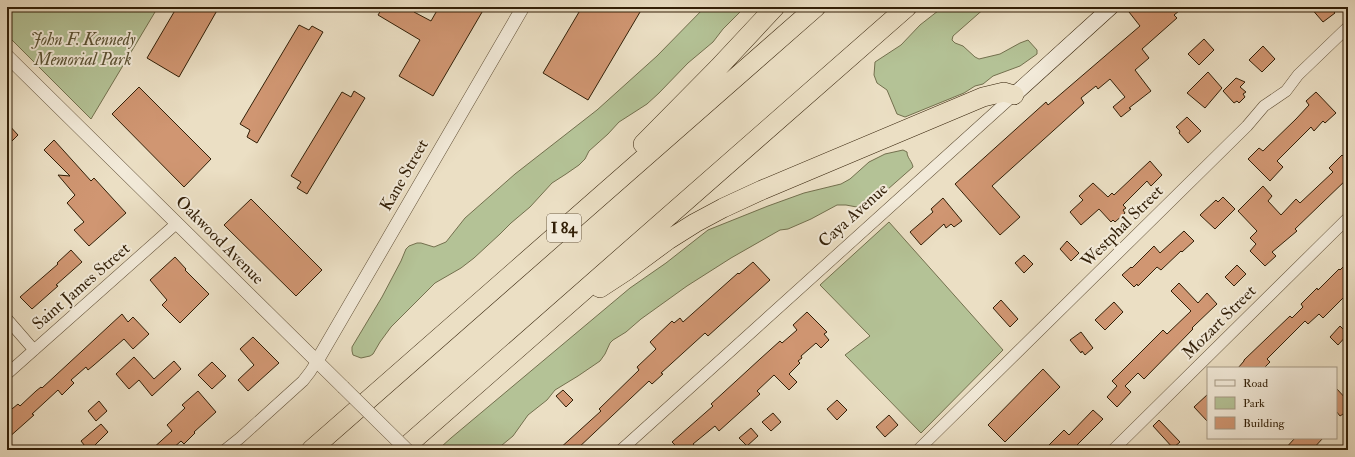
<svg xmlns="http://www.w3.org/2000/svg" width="1355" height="457" font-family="'IM FELL Double Pica',serif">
  <rect width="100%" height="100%" fill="#ebdfc4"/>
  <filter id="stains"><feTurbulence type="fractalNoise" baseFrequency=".005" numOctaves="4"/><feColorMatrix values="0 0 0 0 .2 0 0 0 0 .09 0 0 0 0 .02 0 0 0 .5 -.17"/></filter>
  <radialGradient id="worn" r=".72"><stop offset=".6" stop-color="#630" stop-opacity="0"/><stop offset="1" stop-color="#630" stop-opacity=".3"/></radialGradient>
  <path fill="#b4c296" stroke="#73704e" d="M7,7H158L91,119L7,35Z
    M705,7H745L723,29L713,42L688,63L659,93L647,104L619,122L608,134L589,151L585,159L579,165L566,174L552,183L530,207L511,223L500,234L474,258L461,268L435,283L391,327L380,342L373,354L370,356L361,358L353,355L352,351V347L382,297L401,261L406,249L409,246L417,243H421L434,247L446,242L465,218L515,174L597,110L657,56Z
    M943,7H986L953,36L952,40L955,43L963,46L975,57L979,59L1000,54L1020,43L1028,40L1037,50V54L1020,66L993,76L983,84L975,86L964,93L905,117L897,114L887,90L877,83L874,75L875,62L901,45L920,25Z
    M903,150L907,152C907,158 912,161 913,167L879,197L862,208L846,205H837L811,219L788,229L780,230L731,258L687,286L641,319L626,332L613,340L610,343L605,354L600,361L578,376L555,390L547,400L528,415L513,436L496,450H441V447L451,438L630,288L666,263L708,230L768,206L804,193L841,184L850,179L869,162L885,154Z
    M889,222L1003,350L921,433L845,355L870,336L820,285Z"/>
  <path fill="#d09672" stroke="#321f07" d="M177,7H219L179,77L147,58Z
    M383,7H417L414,12L431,21L439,7H485L433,96L399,76L420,40L378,15Z
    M582,7H643L588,100L543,73Z
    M1134,7H1184L1174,15L1177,18L1142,49L1149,58L1135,70L1151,91L1129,108L1131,109L1121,117L1113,107L1125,97L1110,79L1098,89L1096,86L1081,98L1084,103L992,186L1020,217L1000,235L955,184L1046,102L1048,105L1140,26L1129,12Z
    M1310,7H1330L1335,13L1323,22Z
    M299,25L309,30L312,26L323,32L257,143L247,137L250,130L240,124Z
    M1204,39L1214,50L1199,65L1188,54Z
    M1263,46L1275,59L1262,72L1249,60Z
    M1208,72L1222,88L1205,108L1187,93Z
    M1236,78L1245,82L1240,87L1246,92L1243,94L1245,97L1239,103L1237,101L1234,103L1223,91Z
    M139,87L211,159L184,187L112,114Z
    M354,91L365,98L307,194L297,188L301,182L291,176L342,92L351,97Z
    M1316,92L1336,113L1325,123L1323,121L1314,131L1311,127L1277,161L1283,167L1270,181L1248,159L1259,148L1263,151L1296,119L1309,105L1306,101Z
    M1187,117L1201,131L1188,143L1179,133L1180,131L1176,127Z
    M7,123L18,135L7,146Z
    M54,140L91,181L94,178L126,213L89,246L74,230L84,222L67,203L75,195L58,175L70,176L44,150Z
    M1342,155L1348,161V178L1295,229L1297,231L1272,252L1276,256L1265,266L1250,251L1256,244L1250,238L1257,231L1238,211L1263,186L1272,196L1268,201L1281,215L1296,199L1300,203L1333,172L1329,168Z
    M1150,161L1162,175L1151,186L1147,181L1123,205L1126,208L1123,210L1125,213L1115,222L1113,220L1111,222L1099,209L1081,225L1070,212L1083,200L1079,196L1093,183L1108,197L1112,193L1114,195Z
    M1223,197L1235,209L1215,229L1200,215L1216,200L1218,202Z
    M943,198L962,221L954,227L951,224L946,228L944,224L921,245L910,232L933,212L931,209Z
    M251,199L322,270L296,296L224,225Z
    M1184,231L1194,241L1182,252L1181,251L1161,270L1157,267L1138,286L1137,284L1134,287L1122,275L1131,267L1132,268L1154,246L1160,253Z
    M1067,241L1079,253L1071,261L1060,249Z
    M71,250L82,262L56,285L58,286L32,309L20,297L58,264L57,263Z
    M1024,255L1033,264L1024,273L1015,263Z
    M175,257L186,269L185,270L209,294L180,323L162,305L167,300L150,280Z
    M753,262L770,280L708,336L705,333L661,373L663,374L652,384L649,381L576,450H558L601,411L599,409L639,370L637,367L656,349L650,342L672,321L674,323L680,318L683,322L738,273L739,274Z
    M1348,262V293L1323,318L1319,314L1308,324L1305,321L1267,359L1270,362L1264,368H1238L1244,361V360L1290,316L1292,318L1303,307L1301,304L1317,288L1318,290L1339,269L1340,270Z
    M1237,265L1246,274L1234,286L1225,277Z
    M1179,283L1198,303L1207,293L1217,304L1195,325L1192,328L1193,329L1144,379L1138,373L1125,386L1131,392L1117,407L1107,397L1117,386L1112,381L1163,330L1167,334L1191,311L1171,291Z
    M1001,300L1018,319L1010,327L993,308Z
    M1114,302L1123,312L1105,330L1095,320Z
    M807,312L827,332L824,334L829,340L821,348L816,343L801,356L802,358L798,361L800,363L789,374L797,382L789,390L774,375L757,391L760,394L719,431L715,426L693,444L698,450H680L672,442L713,406L711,404L760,359L780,341L782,343L797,330L793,325Z
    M122,314L128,322L133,317L149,334L133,349L124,339L94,365L88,370L86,367L71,380L74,383L62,395L58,390L32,414L34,415L7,439V413L18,404L20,406L36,391L41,387L42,388Z
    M1340,326L1348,334L1338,345L1330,337Z
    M1081,332L1093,348L1085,355L1082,351L1081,353L1070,340Z
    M253,337L279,363L248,391L238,380L254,365L240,349Z
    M134,357L154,379L174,361L181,369L152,396L139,380L129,389L116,374Z
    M212,362L226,376L212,389L198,375Z
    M1043,369L1060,387L1005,442L988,425Z
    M1336,388L1348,401V420L1343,414L1340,416L1336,411Z
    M563,390L573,400L566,407L556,396Z
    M198,391L216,412L194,432L195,433L184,444L181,441L171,450H151L172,431L167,425L185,408L182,405Z
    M1208,394V422L1194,407Z
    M837,400L847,410L837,420L827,409Z
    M99,401L107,411L96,421L88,411Z
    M1093,410L1103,419L1072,450H1044L1064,430L1069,435Z
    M773,413L781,422L771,431L762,422Z
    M889,415L898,425L885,437L876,427Z
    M1159,420L1180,442L1173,448L1153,426Z
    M101,424L108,432L94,446L88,450L81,441Z
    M751,428L758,436L747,446L739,438Z
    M1295,438H1323L1312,450H1284Z"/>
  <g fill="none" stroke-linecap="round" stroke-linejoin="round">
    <defs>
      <path id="minor" d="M7,319L34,350
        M7,374L177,223
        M225,450L240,438L303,381L310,372L317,361
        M621,450L1014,95
        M918,450L1247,126L1264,106L1286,91L1298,75L1348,27
        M1113,450L1348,218"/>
      <path id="tertiary" d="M7,56L343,387
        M317,361L523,7"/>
      <path id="secondary" d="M1014,95L1111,7"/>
      <path id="motorway" d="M643,144L718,68L775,7
        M600,288L626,271L668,240L695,223L723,208L762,190L983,97L1004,92L1014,95
        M311,450L816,7
        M402,450L907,7"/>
    </defs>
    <use href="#minor" stroke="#604f36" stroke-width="12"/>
    <use href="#tertiary" stroke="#604f36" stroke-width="14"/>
    <use href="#secondary" stroke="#321f07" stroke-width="16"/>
    <use href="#motorway" stroke="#321f07" stroke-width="20"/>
    <use href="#minor" stroke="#f2ead9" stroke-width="11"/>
    <use href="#tertiary" stroke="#f2ead9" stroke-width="13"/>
    <use href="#secondary" stroke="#f2ead9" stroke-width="15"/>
    <use href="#motorway" stroke="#ebdfc4" stroke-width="19"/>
    <defs>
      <path id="tertiary-bridge" d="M343,387L407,450"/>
    </defs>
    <use href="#tertiary-bridge" stroke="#604f36" stroke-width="14" stroke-linecap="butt"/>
    <use href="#tertiary-bridge" stroke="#f2ead9" stroke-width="13"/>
  </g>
  <g text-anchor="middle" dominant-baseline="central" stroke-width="4" stroke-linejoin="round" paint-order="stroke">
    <rect fill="#f2ead9" stroke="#6c5c46" stroke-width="1" x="547" y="214" width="34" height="28" rx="3"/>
    <g font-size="16" font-weight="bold" fill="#321f07">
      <text x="564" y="228">I 84</text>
    </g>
    <g font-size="17" font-style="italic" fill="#595032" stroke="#f2ead9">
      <text x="83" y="39">John F. Kennedy<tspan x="83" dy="20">Memorial Park</tspan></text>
    </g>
    <g font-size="17" fill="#321f07" stroke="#f2ead9">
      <text transform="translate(404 175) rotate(-60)">Kane Street</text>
      <text transform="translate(853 215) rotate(-42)">Caya Avenue</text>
      <text transform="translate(1122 226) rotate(-45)">Westphal Street</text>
      <text transform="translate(220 240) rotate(45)">Oakwood Avenue</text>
      <text transform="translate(81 286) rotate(-41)">Saint James Street</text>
      <text transform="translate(1219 322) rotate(-45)">Mozart Street</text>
    </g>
  </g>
  <rect width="1355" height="457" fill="none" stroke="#ebdfc4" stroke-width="24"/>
  <rect x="8" y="8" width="1339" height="441" fill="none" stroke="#321f07" stroke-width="2"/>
  <rect x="12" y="12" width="1331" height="433" fill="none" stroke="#321f07"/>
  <rect x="1207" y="367" width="130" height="72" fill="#f2ead9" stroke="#a59985"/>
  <rect x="1215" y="380" width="20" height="6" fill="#f2ead9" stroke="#a59985"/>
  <text x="1243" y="387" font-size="12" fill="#321f07">Road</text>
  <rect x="1215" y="397" width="20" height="12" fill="#b4c296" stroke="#a59985"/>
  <text x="1243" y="407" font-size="12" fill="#321f07">Park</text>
  <rect x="1215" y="417" width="20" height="12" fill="#d09672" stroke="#a59985"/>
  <text x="1243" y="427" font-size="12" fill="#321f07">Building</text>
  <rect width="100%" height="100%" filter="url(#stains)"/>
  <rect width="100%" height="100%" fill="url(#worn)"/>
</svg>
